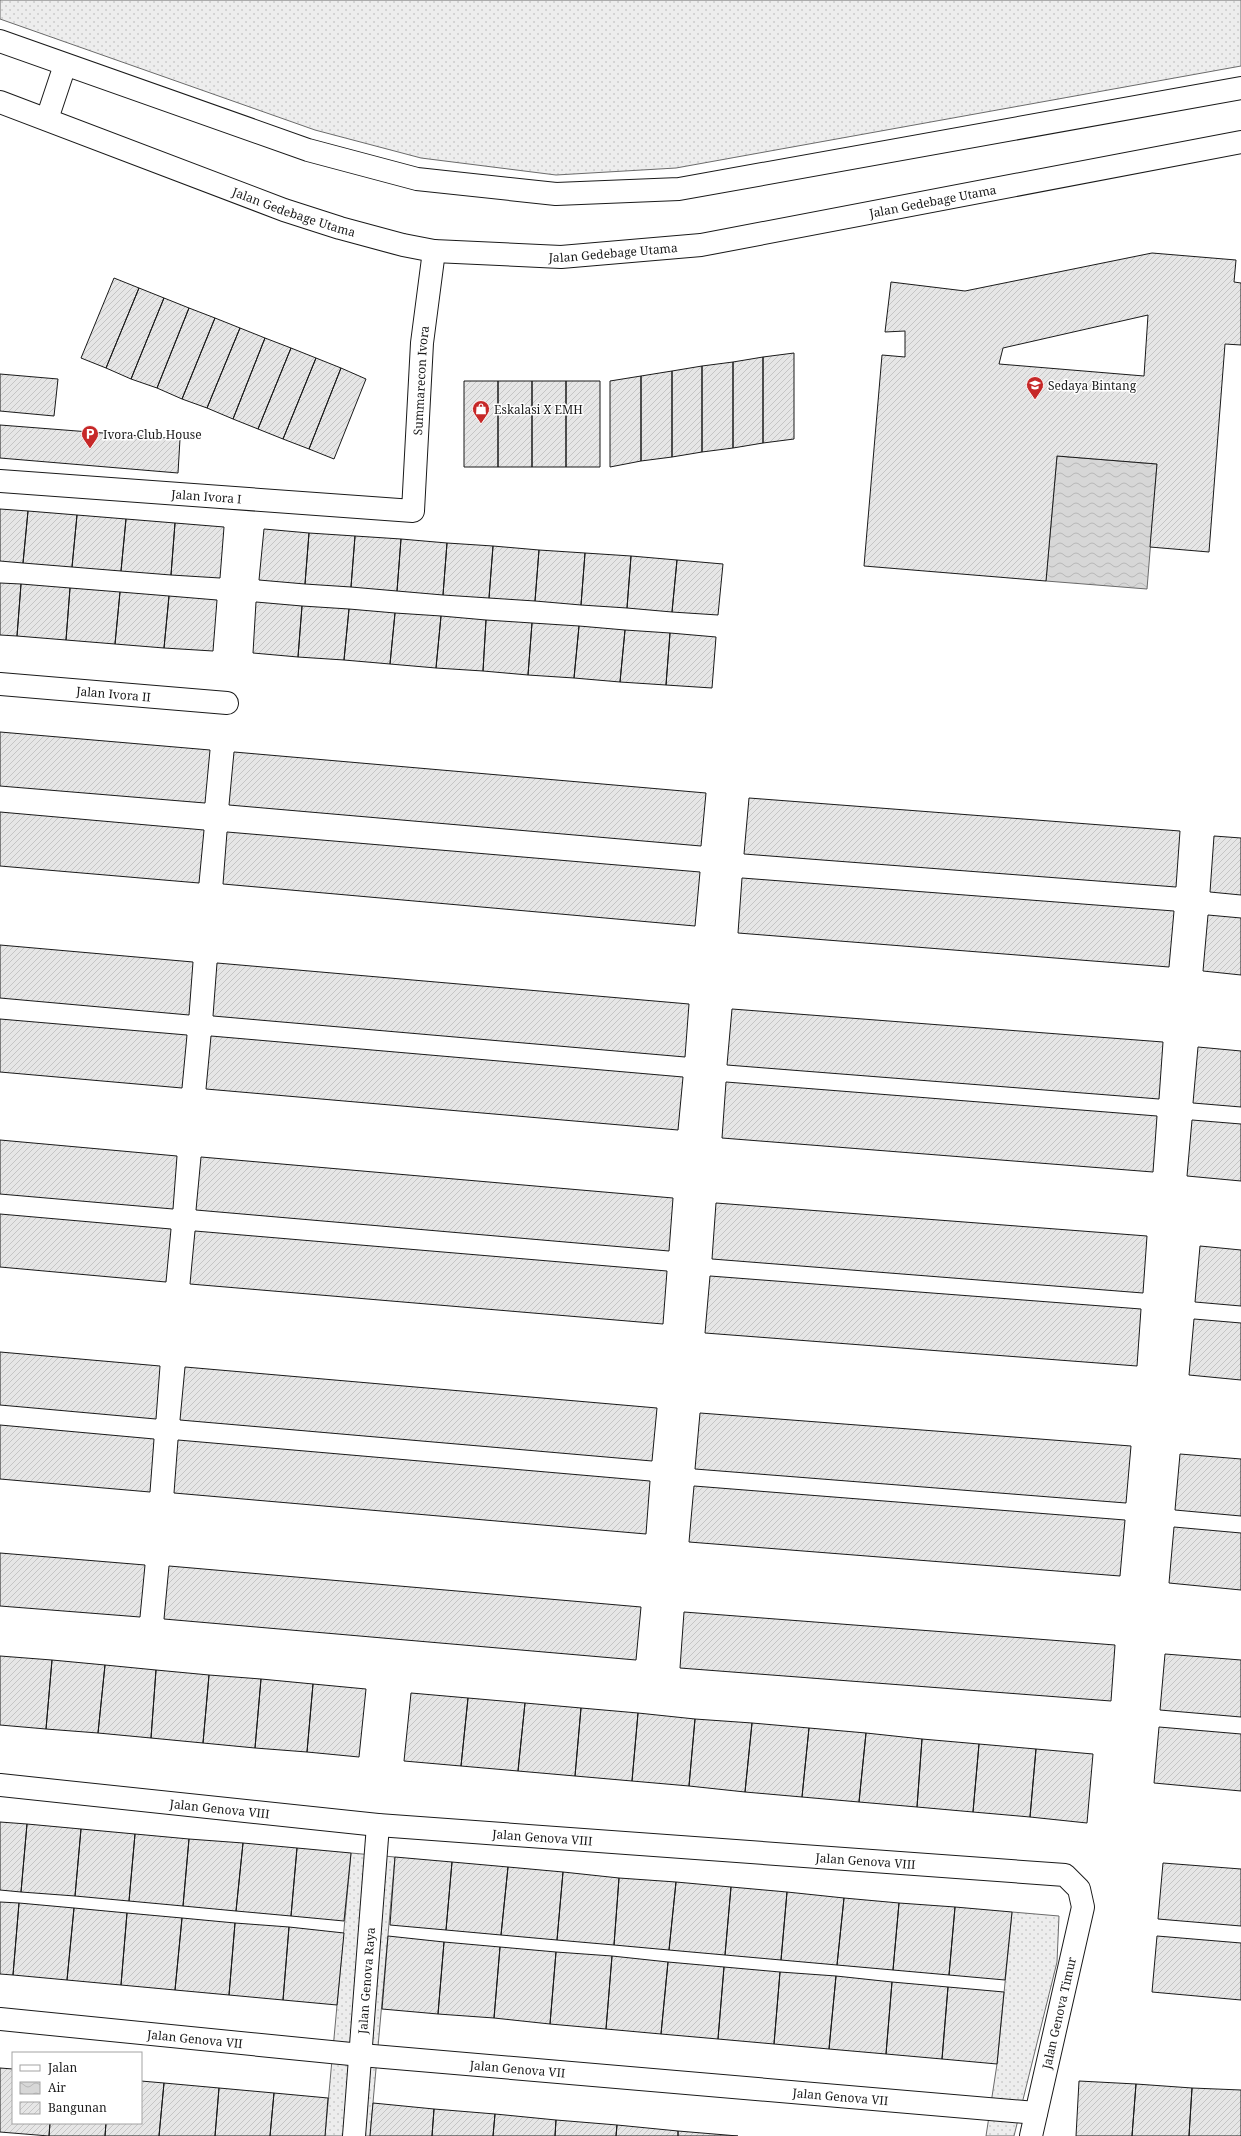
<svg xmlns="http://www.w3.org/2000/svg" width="1241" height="2136" font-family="'Noto Serif',serif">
  <defs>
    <pattern id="grass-dots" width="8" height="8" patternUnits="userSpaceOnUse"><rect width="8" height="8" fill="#ededed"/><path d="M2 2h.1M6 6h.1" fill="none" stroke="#cbcbcb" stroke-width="1.8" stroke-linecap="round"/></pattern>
    <pattern id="water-waves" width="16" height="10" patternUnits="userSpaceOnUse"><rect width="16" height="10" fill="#d7d7d7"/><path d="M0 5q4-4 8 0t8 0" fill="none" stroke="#b8b8b8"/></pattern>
    <pattern id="building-hatch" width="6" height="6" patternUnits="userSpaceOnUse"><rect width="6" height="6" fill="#e6e6e6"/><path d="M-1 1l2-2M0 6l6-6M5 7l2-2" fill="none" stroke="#c5c5c5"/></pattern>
  </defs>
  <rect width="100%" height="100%" fill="#fff"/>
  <path fill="url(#grass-dots)" stroke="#6a6a6a" d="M0,0H1241V66L676,168L556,175L421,158L315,130L0,19Z
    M351,1853L395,1857L370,2136H325Z
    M1012,1912L1059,1916L1057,1962L1014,2136H986L997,2064Z"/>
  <path fill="url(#water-waves)" stroke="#6a6a6a" d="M1057,456L1157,464L1147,589L1046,581Z"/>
  <path fill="url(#building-hatch)" stroke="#1a1a1a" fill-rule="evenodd" d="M1152,253L1236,260L1234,282L1241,283V345L1225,344L1209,552L1150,547L1157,464L1057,456L1046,581L864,566L882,355L905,357V331L885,332L891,282L965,291ZM1148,315L1144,376L999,364L1003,348Z
    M114,278L139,288L106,368L81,358Z
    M139,288L164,298L131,379L106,368Z
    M164,298L189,308L157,388L131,379Z
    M189,308L215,318L182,399L157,388Z
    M215,318L240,328L207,408L182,399Z
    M240,328L265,338L233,419L207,408Z
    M265,338L291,348L258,429L233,419Z
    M291,348L316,358L283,439L258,429Z
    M794,353V439L763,443V357Z
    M763,357V443L733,448V362Z
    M316,358L341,368L309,449L283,439Z
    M733,362V448L702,452V366Z
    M702,366V452L672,457V371Z
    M341,368L366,379L334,459L309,449Z
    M672,371V457L641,461V376Z
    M0,374L58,379L54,416L0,411Z
    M641,376V461L610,467V381Z
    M464,381H498V467H464Z
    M498,381H532V467H498Z
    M532,381H566V467H532Z
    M566,381H600V467H566Z
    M0,425L180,439L178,473L0,458Z
    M0,509L28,511L23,563L0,561Z
    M28,511L77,515L72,567L23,563Z
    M77,515L126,519L121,571L72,567Z
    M126,519L175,523L171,575L121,571Z
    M175,523L224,527L220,578L171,575Z
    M264,529L309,533L305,584L259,580Z
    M309,533L355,536L351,587L305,584Z
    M355,536L401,539L397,591L351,587Z
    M401,539L447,543L443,595L397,591Z
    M447,543L493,546L489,598L443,595Z
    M493,546L539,550L535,601L489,598Z
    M539,550L585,553L581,605L535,601Z
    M585,553L631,556L627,608L581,605Z
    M631,556L677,560L672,612L627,608Z
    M677,560L723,564L718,615L672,612Z
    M0,583L21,584L17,636L0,635Z
    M21,584L70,588L66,640L17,636Z
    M70,588L120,592L115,644L66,640Z
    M120,592L169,596L164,648L115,644Z
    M169,596L217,600L213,651L164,648Z
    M256,602L302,606L298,657L253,653Z
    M302,606L349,609L344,660L298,657Z
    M349,609L395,613L390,664L344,660Z
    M395,613L441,616L436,668L390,664Z
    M441,616L486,620L483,671L436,668Z
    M486,620L532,623L528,675L483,671Z
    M532,623L579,626L574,678L528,675Z
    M579,626L625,630L620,682L574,678Z
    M625,630L670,633L666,685L620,682Z
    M670,633L716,637L712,688L666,685Z
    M0,732L210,750L205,803L0,786Z
    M234,752L706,793L701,846L229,805Z
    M749,798L1180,831L1176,887L744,854Z
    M0,812L204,830L199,883L0,866Z
    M227,832L700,872L695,926L223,884Z
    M1214,836L1241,838V895L1210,892Z
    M742,878L1174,911L1169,967L738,933Z
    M1208,915L1241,918V975L1203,971Z
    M0,945L193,962L189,1015L0,998Z
    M217,963L689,1004L685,1057L213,1016Z
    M732,1009L1163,1042L1159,1099L727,1065Z
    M0,1019L187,1035L182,1088L0,1072Z
    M211,1036L683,1077L678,1130L206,1089Z
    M1198,1047L1241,1051V1107L1193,1103Z
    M726,1082L1157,1116L1153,1172L722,1138Z
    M1192,1120L1241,1124V1181L1187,1176Z
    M0,1140L177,1156L173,1209L0,1194Z
    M201,1157L673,1198L669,1251L196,1210Z
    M716,1203L1147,1236L1143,1293L712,1259Z
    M0,1214L171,1229L166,1282L0,1267Z
    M195,1231L667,1271L663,1324L190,1284Z
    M1200,1246L1241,1250V1306L1195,1302Z
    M710,1276L1141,1309L1137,1366L705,1333Z
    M1194,1319L1241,1323V1380L1189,1375Z
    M0,1352L160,1366L156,1419L0,1405Z
    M185,1367L657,1408L652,1461L180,1420Z
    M700,1413L1131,1446L1126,1503L695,1469Z
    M0,1425L154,1439L150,1492L0,1479Z
    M178,1440L650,1481L646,1534L174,1493Z
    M1180,1454L1241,1459V1516L1175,1510Z
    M694,1486L1125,1520L1120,1576L689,1542Z
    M1174,1527L1241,1533V1590L1169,1583Z
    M0,1553L145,1565L140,1617L0,1606Z
    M169,1566L641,1607L636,1660L164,1619Z
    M684,1612L1115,1645L1111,1701L680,1668Z
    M1165,1654L1241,1660V1717L1160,1710Z
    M0,1656L52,1660L46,1729L0,1725Z
    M52,1660L105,1665L98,1733L46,1729Z
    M105,1665L156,1670L151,1738L98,1733Z
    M156,1670L209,1675L203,1743L151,1738Z
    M209,1675L261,1679L255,1748L203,1743Z
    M261,1679L313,1684L307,1752L255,1748Z
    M313,1684L366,1689L359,1757L307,1752Z
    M411,1693L468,1698L461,1766L404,1761Z
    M468,1698L525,1703L518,1771L461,1766Z
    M525,1703L581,1708L575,1776L518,1771Z
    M581,1708L638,1713L632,1781L575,1776Z
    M638,1713L695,1719L689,1786L632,1781Z
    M695,1719L752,1723L745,1792L689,1786Z
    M752,1723L809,1728L802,1797L745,1792Z
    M1159,1727L1241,1734V1791L1154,1783Z
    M809,1728L866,1733L859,1802L802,1797Z
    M866,1733L922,1739L917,1807L859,1802Z
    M922,1739L979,1744L973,1812L917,1807Z
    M979,1744L1036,1749L1030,1817L973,1812Z
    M1036,1749L1093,1754L1087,1823L1030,1817Z
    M0,1822L27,1824L21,1892L0,1890Z
    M27,1824L81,1829L75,1896L21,1892Z
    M81,1829L135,1834L129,1901L75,1896Z
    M135,1834L189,1839L183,1906L129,1901Z
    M189,1839L243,1843L236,1911L183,1906Z
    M243,1843L297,1848L291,1916L236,1911Z
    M297,1848L351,1853L344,1921L291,1916Z
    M395,1857L452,1862L446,1930L390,1925Z
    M452,1862L508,1867L501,1935L446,1930Z
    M1163,1863L1241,1869V1926L1158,1919Z
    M508,1867L563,1872L557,1940L501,1935Z
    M563,1872L619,1878L614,1945L557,1940Z
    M619,1878L676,1882L669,1950L614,1945Z
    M676,1882L731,1887L725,1955L669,1950Z
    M731,1887L787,1892L781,1960L725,1955Z
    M787,1892L844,1898L837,1965L781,1960Z
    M844,1898L899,1903L893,1970L837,1965Z
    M0,1902L19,1903L13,1975L0,1974Z
    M19,1903L74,1908L67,1980L13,1975Z
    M899,1903L955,1907L949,1975L893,1970Z
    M955,1907L1012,1912L1005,1980L949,1975Z
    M74,1908L127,1913L121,1985L67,1980Z
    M127,1913L182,1918L175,1990L121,1985Z
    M182,1918L235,1923L229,1995L175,1990Z
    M235,1923L289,1927L283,2000L229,1995Z
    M289,1927L344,1933L337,2005L283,2000Z
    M388,1936L444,1942L438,2014L382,2009Z
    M1157,1936L1241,1943V2000L1152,1992Z
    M444,1942L500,1947L494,2018L438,2014Z
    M500,1947L556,1952L550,2024L494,2018Z
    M556,1952L612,1956L606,2029L550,2024Z
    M612,1956L668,1962L661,2034L606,2029Z
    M668,1962L724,1967L718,2039L661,2034Z
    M724,1967L780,1972L774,2044L718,2039Z
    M780,1972L836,1976L829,2049L774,2044Z
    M836,1976L892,1982L886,2054L829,2049Z
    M892,1982L948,1987L942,2059L886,2054Z
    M948,1987L1004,1992L997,2064L942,2059Z
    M0,2068L13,2069V2123H50L49,2136L0,2132Z
    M141,2081L164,2083L159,2136H105L106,2123H141Z
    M1079,2081L1136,2084L1132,2136H1076Z
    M164,2083L219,2088L215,2136H159Z
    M1136,2084L1192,2088L1189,2136H1132Z
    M219,2088L274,2093L270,2136H215Z
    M1192,2088L1241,2090V2136H1189Z
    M274,2093L328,2098L325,2136H270Z
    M373,2103L434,2109L432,2136H370Z
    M434,2109L495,2114L493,2136H432Z
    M495,2114L556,2120L555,2136H493Z
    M556,2120L617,2125L616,2136H555Z
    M50,2123H106L105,2136H49Z
    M617,2125L678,2131V2136H616Z
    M678,2131L738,2136H678Z"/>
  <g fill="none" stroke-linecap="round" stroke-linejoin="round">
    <defs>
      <g id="street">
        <path id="s1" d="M0,481L413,511L422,343L434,251"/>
        <path id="s2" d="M0,684L227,703"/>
        <path id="s3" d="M0,1785L378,1825L1065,1875L1079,1889L1083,1907L1031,2136"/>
        <path id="s4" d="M0,2019L361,2055L1036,2113"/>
        <path id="s5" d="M354,2136L378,1825"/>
      </g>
      <g id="secondary">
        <path d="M0,41L308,150L417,179L556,194L679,189L1241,88"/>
        <path id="s6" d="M0,102L284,210L340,228L403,245L434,251L561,257L701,245L1241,142"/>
        <path d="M47,119L65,65"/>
      </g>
    </defs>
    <use href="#street" stroke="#1a1a1a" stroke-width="24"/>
    <use href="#secondary" stroke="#1a1a1a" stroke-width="24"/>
    <use href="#street" stroke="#fff" stroke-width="22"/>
    <use href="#secondary" stroke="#fff" stroke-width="22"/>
  </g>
  <defs>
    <symbol id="school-pin" viewBox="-11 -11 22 30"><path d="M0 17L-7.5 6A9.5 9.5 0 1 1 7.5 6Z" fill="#c62828" stroke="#fff"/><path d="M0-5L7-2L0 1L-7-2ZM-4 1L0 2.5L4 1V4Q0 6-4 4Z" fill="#fff"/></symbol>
    <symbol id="shop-pin" viewBox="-11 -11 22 30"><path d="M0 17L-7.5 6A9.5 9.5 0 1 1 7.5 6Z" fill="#c62828" stroke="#fff"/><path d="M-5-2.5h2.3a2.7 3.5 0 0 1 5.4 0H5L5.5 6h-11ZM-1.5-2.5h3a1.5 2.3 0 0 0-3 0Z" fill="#fff"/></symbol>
    <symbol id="parking-pin" viewBox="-11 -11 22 30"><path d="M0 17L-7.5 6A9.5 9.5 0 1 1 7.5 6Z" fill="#c62828" stroke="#fff"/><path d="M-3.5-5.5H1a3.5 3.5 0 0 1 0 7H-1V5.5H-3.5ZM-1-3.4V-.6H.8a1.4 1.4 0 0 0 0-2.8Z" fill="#fff"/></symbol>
  </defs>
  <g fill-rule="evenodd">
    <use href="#school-pin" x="1025" y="375" width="20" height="27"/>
    <use href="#shop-pin" x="471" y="399" width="20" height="27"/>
    <use href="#parking-pin" x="80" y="424" width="20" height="27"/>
  </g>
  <g text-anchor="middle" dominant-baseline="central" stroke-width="3" stroke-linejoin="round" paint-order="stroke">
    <g font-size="12" fill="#1a1a1a" stroke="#fff">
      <text stroke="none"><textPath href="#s6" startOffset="963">Jalan Gedebage Utama</textPath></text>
      <text stroke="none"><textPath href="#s6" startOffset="314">Jalan Gedebage Utama</textPath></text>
      <text stroke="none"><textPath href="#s6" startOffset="639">Jalan Gedebage Utama</textPath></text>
      <text stroke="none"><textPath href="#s1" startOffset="545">Summarecon Ivora</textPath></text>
      <text stroke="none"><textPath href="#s1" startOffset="207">Jalan Ivora I</textPath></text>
      <text stroke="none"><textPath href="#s2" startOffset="114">Jalan Ivora II</textPath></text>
      <text stroke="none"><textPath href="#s3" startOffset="221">Jalan Genova VIII</textPath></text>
      <text stroke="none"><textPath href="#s3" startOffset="545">Jalan Genova VIII</textPath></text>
      <text stroke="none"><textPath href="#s3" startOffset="869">Jalan Genova VIII</textPath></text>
      <text stroke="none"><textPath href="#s5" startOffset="156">Jalan Genova Raya</textPath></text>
      <text transform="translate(1059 2013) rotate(-77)">Jalan Genova Timur</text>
      <text stroke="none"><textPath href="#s4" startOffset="196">Jalan Genova VII</textPath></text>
      <text stroke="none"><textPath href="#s4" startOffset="520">Jalan Genova VII</textPath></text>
      <text stroke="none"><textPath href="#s4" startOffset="844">Jalan Genova VII</textPath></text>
    </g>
    <g font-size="12" fill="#1a1a1a" stroke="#fff" text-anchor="start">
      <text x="1048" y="385">Sedaya Bintang</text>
      <text x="494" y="409">Eskalasi X EMH</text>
      <text x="103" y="434">Ivora Club House</text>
    </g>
  </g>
  <rect x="12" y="2052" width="130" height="72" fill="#ffffff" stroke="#a3a3a3"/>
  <rect x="20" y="2065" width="20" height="6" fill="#ffffff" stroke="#a3a3a3"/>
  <text x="48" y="2072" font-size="12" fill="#1a1a1a">Jalan</text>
  <rect x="20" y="2082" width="20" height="12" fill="url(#water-waves)" stroke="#a3a3a3"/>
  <text x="48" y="2092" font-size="12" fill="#1a1a1a">Air</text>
  <rect x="20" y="2102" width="20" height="12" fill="url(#building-hatch)" stroke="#a3a3a3"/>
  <text x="48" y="2112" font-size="12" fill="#1a1a1a">Bangunan</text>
</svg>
